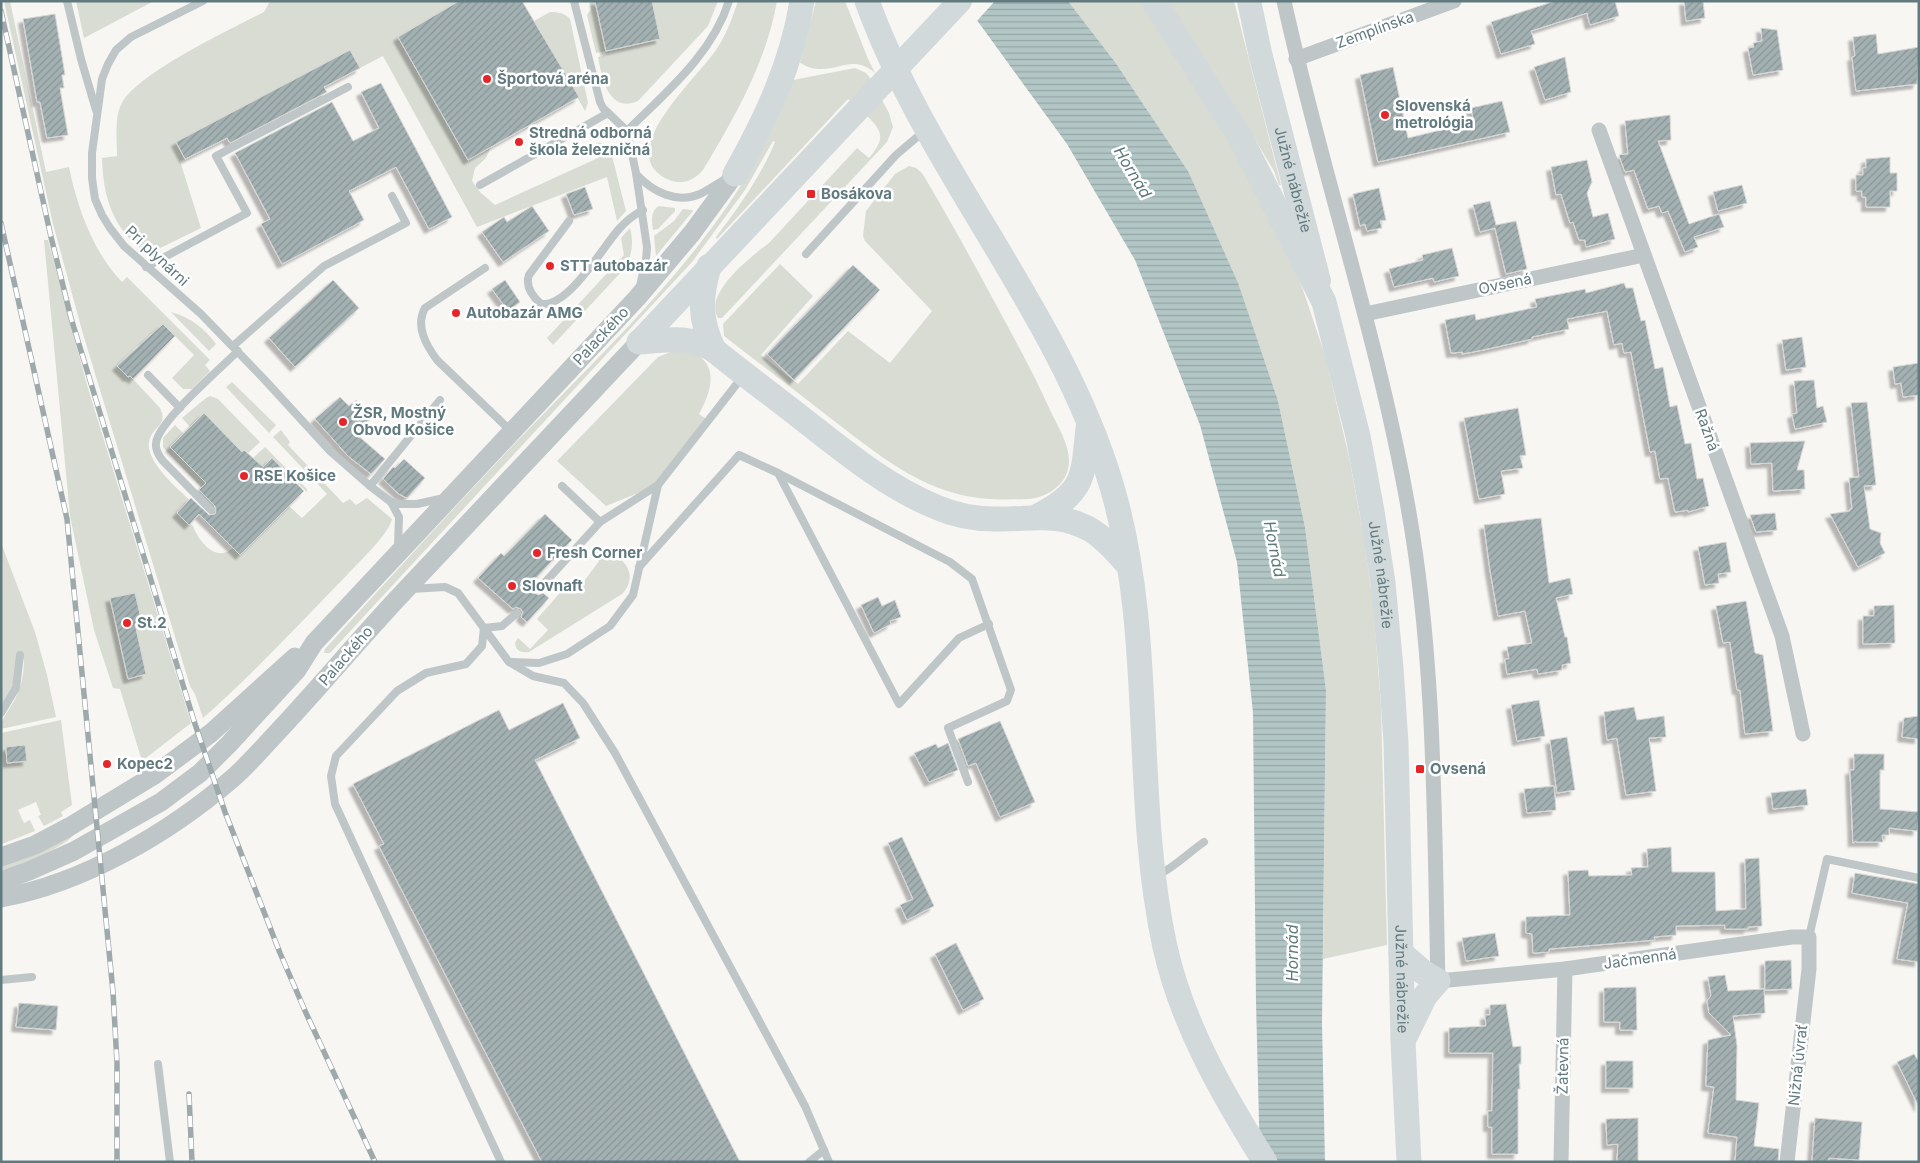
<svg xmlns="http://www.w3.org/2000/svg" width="1920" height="1163" font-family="Inter,sans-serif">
<defs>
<pattern id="water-rules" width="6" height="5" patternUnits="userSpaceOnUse" patternTransform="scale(1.25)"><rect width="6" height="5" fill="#b3c6c6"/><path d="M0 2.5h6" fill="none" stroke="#95a6a6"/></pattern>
<pattern id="building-hatch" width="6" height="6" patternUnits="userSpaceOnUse" patternTransform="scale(1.25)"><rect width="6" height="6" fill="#a4b1b3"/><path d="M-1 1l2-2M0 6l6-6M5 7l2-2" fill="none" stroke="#899597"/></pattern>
<filter id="shadow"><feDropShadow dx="-4.5" dy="4.5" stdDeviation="1" flood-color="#0004"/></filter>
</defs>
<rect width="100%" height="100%" fill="#f7f6f3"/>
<g fill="#d8dcd2">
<path d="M4 1H10L46 172 69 167C77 207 93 252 122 282L127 277 210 360 205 365 210 371 192 389H183L172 378 194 355 163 324 143 343 155 356 151 360 137 346 117 366 128 377 130 376 133 379 160 408C169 426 152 426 149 442 145 464 187 497 202 511L187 502 177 513 189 524 193 526C199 542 216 563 233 548L240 555 289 506 302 518 327 494 273 437 281 430 290 442 288 445 343 503 350 499 356 505 367 498 392 519C389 534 358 563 347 575 300 623 254 673 203 718L195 694 190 686 83 334 53 224Z"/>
<polygon points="76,1 154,1 84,38"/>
<path d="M270 1H459L398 37 468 159 491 147 486 158 475 168 472 181 481 193 495 205 598 158 596 143C604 142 607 145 611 152L626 211 617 221 607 177 477 227 383 56 360 68 350 50 176 142 185 159 180 161 201 228 148 254C113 231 103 197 102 158L117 156C117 140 114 117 122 103 138 73 231 29 264 12Z"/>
<path d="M589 1H595L606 51 660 39 652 1H718L708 26 638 101C608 114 602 77 598 57L606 55V51L596 53 587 15 591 9Z"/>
<path d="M738 1H777C766 63 735 117 703 170 696 178 688 183 677 182 668 181 660 176 654 169 629 137 702 73 718 47 727 33 733 16 738 1Z"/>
<path d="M816 1H845L868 59 875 73C854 55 841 70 819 69 812 69 806 66 800 63Z"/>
<polygon points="1068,1 1145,1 1213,106 1277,225 1303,290 1325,355 1349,457 1363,532 1373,603 1381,706 1387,945 1323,959 1326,690 1305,527 1278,401 1188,171 1115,62"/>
<polygon points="1168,1 1234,1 1281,185 1279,185 1274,171 1240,114"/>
<path d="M550 12C558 12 565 13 570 19L588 103 585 111 534 21Z"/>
<path d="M855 68 866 73 870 78 889 113 893 127 887 142 722 318H718C703 293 752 256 769 243L857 148 869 158C885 139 884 132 866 115 860 110 854 104 848 99L717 239 716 237C738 208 761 176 775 142L773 141 745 190 692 262 330 653H324L325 649C390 578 454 507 520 438 624 330 742 224 793 80Z"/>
<path d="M909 166 916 168 922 173C947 215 971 258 994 301 1014 338 1034 374 1051 412 1058 427 1069 444 1069 461 1069 483 1049 497 1029 499 1004 500 978 500 954 493 907 480 867 446 829 417 794 390 759 363 724 336L723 324 780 264 813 296 761 355 798 384 848 331 890 363 932 311 865 241 863 236 866 211 895 174Z"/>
<path d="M659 206 675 208V211L658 229 653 230C652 221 650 211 659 206Z"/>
<polygon points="683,209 692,210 693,211 656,256 654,236 674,221"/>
<path d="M630 228C634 243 632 256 624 269L553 345 547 338 624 255 621 238Z"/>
<polygon points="44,240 48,240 87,385 191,723 142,761 120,689 113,688 94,630 70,516"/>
<path d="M171 312C190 317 205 329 216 344L209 351Z"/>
<path d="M676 350C682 351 690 352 695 354 721 367 709 396 699 414L709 421 658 485 606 506 557 461 658 357Z"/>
<polygon points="232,382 276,425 269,433 226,387"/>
<polygon points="210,396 218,399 260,442 248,453 245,450 242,452 204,413 190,427 182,418 206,398"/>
<polygon points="175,425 183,433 170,447 208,485 202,488 163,447 163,438"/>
<polygon points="265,447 307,489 307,492 272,458 263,467 253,458"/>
<path d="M1 543 35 632 47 675 56 717 1 729C1 716 11 709 16 697 22 685 24 672 24 659H17L12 690 1 708Z"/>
<path d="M599 550C622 552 641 575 622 594L529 652C521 653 516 651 515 643L518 638 530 649 548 630 537 619 573 578 582 584 599 561 590 555 594 551Z"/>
<polygon points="61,720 72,805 61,812 63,816 44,826 38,816 41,815 36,802 18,810 24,823 30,820 35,831 2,844 1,733"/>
<path d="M73 835C70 844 13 869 1 873V865Z"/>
</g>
<polygon fill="url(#water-rules)" points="963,1 1068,1 1115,62 1188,171 1238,283 1278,401 1305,527 1326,690 1322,1023 1325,1162 1260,1162 1256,1002 1253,713 1237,562 1200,425 1135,260 1067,144"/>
<polygon fill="#f7f6f3" points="961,1 995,1 976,22"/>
<g fill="url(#building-hatch)" stroke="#d8d8d6" filter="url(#shadow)">
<polygon points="459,1 522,1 579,97 468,160 398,37"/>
<polygon points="595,1 652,1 660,39 606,51"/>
<polygon points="1555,1 1615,1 1619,16 1590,25 1587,13 1531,31 1535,44 1501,54 1491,22"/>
<polygon points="1684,1 1703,1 1705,18 1686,21"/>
<polygon points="55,14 65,75 62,75 64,88 60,88 68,135 47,138 40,102 37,102 23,19"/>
<polygon points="1761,28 1777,30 1783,70 1753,75 1748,48 1754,47 1753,43 1762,41"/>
<polygon points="1876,34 1878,54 1919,47 1917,84 1856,91 1852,57 1855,56 1853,37"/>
<polygon points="350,50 360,68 324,87 327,92 230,143 227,138 185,159 176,142"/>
<polygon points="1565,57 1571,92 1545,100 1534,67"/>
<polygon points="1393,67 1408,138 1474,122 1471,108 1502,101 1510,132 1378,162 1360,75"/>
<polygon points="381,83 452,217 429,229 396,167 349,191 364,220 282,264 261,224 270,219 235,153 332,102 353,141 379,128 361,92"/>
<polygon points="1670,115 1671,140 1658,141 1689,224 1719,214 1724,227 1694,237 1698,247 1685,252 1668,211 1662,213 1659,206 1648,209 1634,170 1625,172 1619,155 1628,154 1625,121"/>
<polygon points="1890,157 1890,173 1897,173 1897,191 1890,191 1890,207 1866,207 1866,197 1862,197 1862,191 1856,191 1856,175 1863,175 1863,168 1866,168 1866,159"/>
<polygon points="1587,160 1592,182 1587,193 1593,217 1608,213 1615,239 1586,247 1585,240 1579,240 1573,222 1570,223 1561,194 1556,195 1551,167"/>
<polygon points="1742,185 1747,203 1718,211 1713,192"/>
<polygon points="585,187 593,209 574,215 566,194"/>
<polygon points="1379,188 1386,220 1380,221 1382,228 1367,231 1365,224 1360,226 1353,194"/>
<polygon points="1490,201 1496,225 1516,221 1527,269 1506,274 1495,228 1480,232 1473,205"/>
<polygon points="532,206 549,231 503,262 482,232 504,217 507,222"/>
<polygon points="1452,248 1459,276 1434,282 1433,278 1394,287 1389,269 1423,260 1422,255"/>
<polygon points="853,265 880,290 794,380 767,354"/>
<polygon points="333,280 359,308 295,367 269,338"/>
<polygon points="505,280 520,302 508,311 492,289"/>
<polygon points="1624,283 1626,288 1633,288 1641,321 1645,320 1655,369 1663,367 1670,407 1677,405 1685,444 1691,443 1697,479 1703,478 1709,506 1688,512 1688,510 1675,512 1668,478 1660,479 1655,451 1650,452 1631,352 1624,353 1622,343 1614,345 1607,311 1567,319 1569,329 1532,337 1532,339 1483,350 1462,354 1463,352 1451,353 1445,320 1475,314 1476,320 1537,307 1535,299 1585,289 1586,293"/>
<polygon points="163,324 175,336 133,379 130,376 128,377 117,366"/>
<polygon points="1802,337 1806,367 1786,370 1782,340"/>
<polygon points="1919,363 1919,395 1903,397 1901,383 1895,384 1893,367"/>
<polygon points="1814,380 1817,408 1823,406 1827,422 1795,429 1792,414 1797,413 1794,381"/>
<polygon points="340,397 349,406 356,400 372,418 355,433 385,459 371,474 348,456 315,419"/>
<polygon points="1867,402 1876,485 1864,486 1870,529 1881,533 1880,543 1885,553 1858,567 1830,514 1850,511 1850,509 1852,509 1849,478 1859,477 1851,403"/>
<polygon points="1518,408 1526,455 1520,456 1523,468 1501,471 1505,494 1479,499 1464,418"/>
<polygon points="204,413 242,452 244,450 263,467 272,458 304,491 240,555 199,514 189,525 177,513 191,498 209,515 215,514 216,511 215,506 199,490 206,483 170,447"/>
<polygon points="1805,441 1797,470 1804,470 1805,489 1773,491 1772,463 1751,464 1750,443"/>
<polygon points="404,459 425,478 407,498 399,494 383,479 393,467 395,468"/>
<polygon points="1775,513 1777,530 1756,532 1750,515"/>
<polygon points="545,514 572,540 532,582 535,585 533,588 535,593 538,595 543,593 549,598 527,622 521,617 523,612 521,609 516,607 513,609 478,578 501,553 504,556"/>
<polygon points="1541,518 1549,583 1570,578 1573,594 1556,598 1565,637 1567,637 1571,663 1562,665 1562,670 1538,674 1537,669 1507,674 1505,659 1509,659 1507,647 1532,643 1525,611 1498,616 1490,570 1484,525"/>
<polygon points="1726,542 1731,572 1718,574 1719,583 1705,585 1698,547"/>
<polygon points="135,593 142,623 135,624 146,674 128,679 110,598"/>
<polygon points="878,597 882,606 895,600 901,617 890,621 891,624 874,633 861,605"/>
<polygon points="1746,601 1755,653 1763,655 1773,731 1745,734 1740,690 1737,690 1730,642 1723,643 1716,606"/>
<polygon points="1894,605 1895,643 1863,644 1863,616 1874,616 1874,606"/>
<polygon points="1539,700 1545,736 1517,741 1511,705"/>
<polygon points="563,703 580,738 535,760 740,1162 542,1162 379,846 384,844 353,784 499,710 509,730"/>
<polygon points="1634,707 1637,720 1664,716 1666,737 1649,738 1656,791 1626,795 1617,738 1607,740 1604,712"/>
<polygon points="1919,716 1919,739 1902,737 1904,718"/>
<polygon points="1000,721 1035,802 1000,817 976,763 968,766 958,739"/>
<polygon points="1567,737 1575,790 1557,793 1550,740"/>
<polygon points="948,743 958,770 929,782 914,753 936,744 938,748"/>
<polygon points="25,745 27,761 7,763 6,747"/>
<polygon points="1854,754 1884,754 1884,770 1880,770 1880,809 1919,812 1917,831 1889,828 1889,835 1882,835 1883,842 1856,842 1856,841 1853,843 1850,770 1854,770"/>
<polygon points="1554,786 1556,810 1527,813 1524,789"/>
<polygon points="1806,789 1808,805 1773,809 1771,793"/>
<polygon points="902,837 934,906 907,920 900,905 913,899 888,843"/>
<polygon points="1671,847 1672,872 1715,872 1716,911 1746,909 1745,859 1759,858 1762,926 1748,927 1748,929 1725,929 1725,925 1676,926 1676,935 1654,937 1655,940 1549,949 1549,952 1533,953 1532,934 1526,933 1526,917 1570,915 1568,871 1588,870 1589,876 1632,875 1631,868 1648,867 1647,849"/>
<polygon points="1855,873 1919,884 1919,962 1897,959 1908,903 1852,893"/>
<polygon points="1495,933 1499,956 1466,961 1462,938"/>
<polygon points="956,943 984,999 963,1010 935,954"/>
<polygon points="1791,960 1792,989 1765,990 1765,961"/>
<polygon points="1725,975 1728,991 1764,989 1765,1013 1733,1016 1737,1046 1736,1100 1759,1103 1754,1146 1779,1149 1778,1162 1735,1162 1737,1137 1708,1133 1714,1087 1706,1086 1708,1040 1731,1035 1709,1013 1707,1001 1711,996 1708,977"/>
<polygon points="1636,987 1637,1030 1620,1030 1620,1022 1604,1022 1604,988"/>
<polygon points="19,1003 58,1006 56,1030 16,1027"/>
<polygon points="1506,1004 1513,1047 1521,1046 1521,1064 1519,1064 1520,1089 1518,1089 1518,1154 1492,1154 1492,1127 1488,1127 1488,1111 1492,1111 1493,1053 1449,1053 1449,1028 1486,1026 1485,1015 1490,1015 1490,1005"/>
<polygon points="1914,1054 1919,1062 1919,1107 1897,1062"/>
<rect x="1606" y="1061" width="27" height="27"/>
<polygon points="1638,1118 1638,1162 1617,1162 1618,1144 1607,1145 1606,1119"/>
<polygon points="1815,1118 1862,1122 1859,1160 1829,1158 1828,1162 1812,1162"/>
</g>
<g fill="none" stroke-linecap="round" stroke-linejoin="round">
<g stroke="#bfc6c8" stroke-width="8">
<polyline points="67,1 81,59 96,110"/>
<polyline points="203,1 131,37 116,50 108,64 102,79 92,153 92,178 95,199 102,215 110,228 124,246 201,314 263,378 330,451 370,486 391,502 400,504 417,504 444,498"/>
<polyline points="574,1 600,102 603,108 627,131 636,173 647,247 646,260 640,286"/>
<path d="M627 131C665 93 712 55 729 1"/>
<path d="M637 175C653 192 677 204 700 194 709 190 716 184 724 180"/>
<polyline points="480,185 608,113"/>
<path d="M569 221 529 275C525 286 532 296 541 304 569 307 601 249 619 229 626 221 633 215 643 210"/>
<polyline points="806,254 896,155 923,132"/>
<polyline points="146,267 247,213 216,156 348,87"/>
<path d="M485 268 425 308C415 326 426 345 437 360L512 432"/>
<polyline points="233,346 324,266 406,223 392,196"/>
<polyline points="148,375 180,408"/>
<polyline points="778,473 950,562 972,579 1011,690 1007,701 948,728 968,782"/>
<polyline points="370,486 440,400"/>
<polyline points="562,486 600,522"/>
<polyline points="391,502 399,517 398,547"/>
<path d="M211 510 163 461C159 456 155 450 156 443 158 422 221 368 238 351"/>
<polyline points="639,567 739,455 778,473 899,704 959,638 989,624"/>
<polyline points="411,589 445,587 458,593 509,662 533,676 564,683 583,703 615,753 805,1106 829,1162"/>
<polyline points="539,589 600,522 658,485 743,376"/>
<polyline points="484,628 482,646 466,664 426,673 397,691 336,756 331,776 335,804 501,1162"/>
<polyline points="484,628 502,626 517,613"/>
<polyline points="511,662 539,663 567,654 610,626 633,595 658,485"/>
<polyline points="1,713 16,688 20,655"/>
<path d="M1158 875C1176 866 1188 853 1204 842"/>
<polyline points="1809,937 1827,859 1919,878"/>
<polyline points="1,980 32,977"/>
<polyline points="158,1064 170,1162"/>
<polyline points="809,1162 824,1150"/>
</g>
<g stroke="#bfc6c8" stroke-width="15">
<path d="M1284 1C1321 171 1378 336 1408 507 1436 663 1434 823 1438 981L1565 969 1792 937H1809V969L1787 1162"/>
<polyline points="1296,59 1454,1"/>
<polyline points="1599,130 1782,636 1803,734"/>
<polyline points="1365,314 1644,255"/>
<polyline points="1561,1162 1565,969"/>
</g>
<g stroke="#bfc6c8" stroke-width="19">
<polyline points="1,857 35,845 69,827 153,776 211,733 295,657"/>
<polyline points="1,881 29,871 74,851 161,802 181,787 200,773 229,744 297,670 314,643 637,298 692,233 735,174"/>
<path d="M1 898C84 883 169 833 233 778 251 762 267 743 284 725 322 684 358 641 396 600 477 514 558 428 639 342"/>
</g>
<g stroke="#d2d9db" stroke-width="24">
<path id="s1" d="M1249 1 1260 53 1319 281"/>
<polyline points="639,342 960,1"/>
</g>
<g stroke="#d2d9db" stroke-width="25">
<path d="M867 1C929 172 1060 311 1112 487 1156 637 1132 795 1165 947 1182 1024 1223 1095 1265 1162"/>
<path id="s2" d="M1154 1 1240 137 1324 302 1358 436 1372 511 1383 583 1391 668 1396 743 1403 1042 1409 1162"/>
<path d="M735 174C766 119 792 64 802 1"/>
<path d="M709 266C700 299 699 319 714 350"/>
<path d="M639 342C667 340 688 335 714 350 743 374 774 396 804 420 845 452 887 487 936 507 954 515 975 519 995 519 1030 520 1058 511 1091 530 1106 539 1118 554 1129 566"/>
<path d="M1038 516C1085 492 1083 477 1088 428"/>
<polyline points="1401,953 1423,972 1438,981 1425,996 1405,1037"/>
</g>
<g stroke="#9ea9ac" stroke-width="5.5">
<g id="rail">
<polyline points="1,11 51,237 71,318 194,721 225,812 280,953 306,1013 375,1162"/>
<polyline points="1,223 67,519 113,992 117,1063 117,1162"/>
<polyline points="189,1094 192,1162"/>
</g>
</g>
<use href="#rail" stroke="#fff" stroke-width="4" stroke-dasharray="11" stroke-linecap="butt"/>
</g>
<g fill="#e62529" stroke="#fff" stroke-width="2">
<circle cx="487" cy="79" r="5"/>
<circle cx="1385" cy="115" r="5"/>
<circle cx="519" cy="142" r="5"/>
<rect x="806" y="189" width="10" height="10" rx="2.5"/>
<circle cx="550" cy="266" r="5"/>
<circle cx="456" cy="313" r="5"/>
<circle cx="343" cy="422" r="5"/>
<circle cx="244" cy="476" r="5"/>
<circle cx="537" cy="553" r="5"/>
<circle cx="512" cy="586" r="5"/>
<circle cx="127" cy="623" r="5"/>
<circle cx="107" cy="764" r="5"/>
<rect x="1415" y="764" width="10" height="10" rx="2.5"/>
</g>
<g text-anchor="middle" stroke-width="5" stroke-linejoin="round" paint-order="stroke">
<g font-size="15" fill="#617a7f" stroke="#fff">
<text transform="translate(1375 30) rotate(-20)" y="5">Zemplínska</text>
<text dy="5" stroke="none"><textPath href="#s1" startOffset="184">Južné nábrežie</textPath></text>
<text transform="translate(157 256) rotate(43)" y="5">Pri plynárni</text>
<text transform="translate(1505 284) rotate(-12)" y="5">Ovsená</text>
<text transform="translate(601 336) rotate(-47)" y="5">Palackého</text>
<text transform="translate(1707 430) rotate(70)" y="5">Ražná</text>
<text dy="5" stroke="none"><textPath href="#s2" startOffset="625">Južné nábrežie</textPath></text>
<text transform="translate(346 656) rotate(-49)" y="5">Palackého</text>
<text transform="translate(1640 959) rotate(-8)" y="5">Jačmenná</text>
<text dy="5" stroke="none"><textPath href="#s2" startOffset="1030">Južné nábrežie</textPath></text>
<text transform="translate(1798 1065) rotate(-84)" y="5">Nižná úvrať</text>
<text transform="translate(1563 1066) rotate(-89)" y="5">Žatevná</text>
</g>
<g font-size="15" font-weight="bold" fill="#617a7f" stroke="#fff" text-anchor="start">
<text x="497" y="84">Športová aréna</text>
<text x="1395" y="111">Slovenská<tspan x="1395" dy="17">metrológia</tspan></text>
<text x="529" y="138">Stredná odborná<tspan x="529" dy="17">škola železničná</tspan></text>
<text x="821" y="199">Bosákova</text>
<text x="560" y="271">STT autobazár</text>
<text x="466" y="318">Autobazár AMG</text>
<text x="353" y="418">ŽSR, Mostný<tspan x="353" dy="17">Obvod Košice</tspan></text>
<text x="254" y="481">RSE Košice</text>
<text x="547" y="558">Fresh Corner</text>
<text x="522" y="591">Slovnaft</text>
<text x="137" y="628">St.2</text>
<text x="117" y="769">Kopec2</text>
<text x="1430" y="774">Ovsená</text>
</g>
<g font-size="16" font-style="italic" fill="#5c7a7a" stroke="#fff">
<text transform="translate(1133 172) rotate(59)" y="6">Hornád</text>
<text transform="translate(1275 549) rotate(79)" y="6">Hornád</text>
<text transform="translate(1292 953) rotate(-90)" y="6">Hornád</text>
</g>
</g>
<rect width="1920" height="1163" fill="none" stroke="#617a7f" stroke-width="5"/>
</svg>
